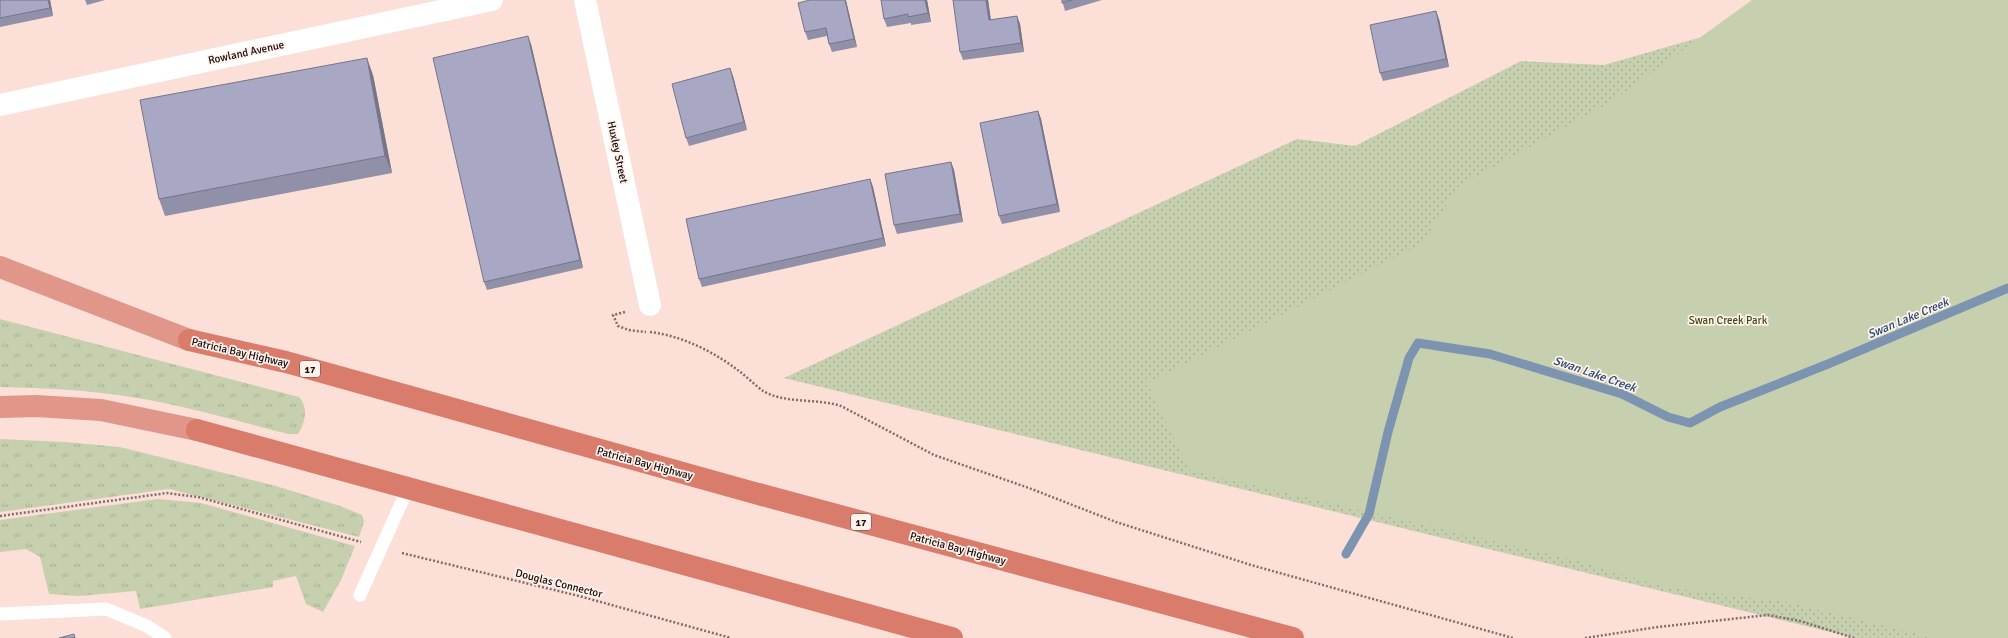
<svg xmlns="http://www.w3.org/2000/svg" width="2008" height="638" font-family="Signika,sans-serif">
<defs>
<pattern id="grass-tufts" width="24" height="20" patternUnits="userSpaceOnUse"><rect width="24" height="20" fill="#c6d0af"/><path d="M3 7l-1-3M5 7V3M7 7l1-3M15 17l-1-3M17 17v-4M19 17l1-3" fill="none" stroke="#a9b195"/></pattern>
<pattern id="park-dots" width="8" height="8" patternUnits="userSpaceOnUse"><rect width="8" height="8" fill="#c6d0af"/><path d="M2 2h.1M6 6h.1" fill="none" stroke="#a9b195" stroke-width="1.8" stroke-linecap="round"/></pattern>
</defs>
<rect width="100%" height="100%" fill="#fce0d7"/>
<g fill="url(#grass-tufts)">
<path d="M0 319 299 397C309 408 305 423 298 434H288C236 421 184 405 131 397 88 390 44 388 0 387Z"/>
<polygon points="0,439 65,442 120,447 276,486 340,506 362,515 364,522 359,537 169,489 0,512"/>
<polygon points="158,499 201,503 355,546 341,580 323,612 306,604 296,576 273,581 273,587 140,609 136,591 79,596 49,594 40,557 26,549 0,552 0,520"/>
</g>
<polygon fill="url(#park-dots)" points="1830,0 2008,0 2008,638 1855,638 784,378 1297,139 1355,146 1521,61 1604,65"/>
<polygon fill="#c6d0af" points="1752,0 2008,0 2008,638 1934,638 1786,602 1665,587 1574,560 1189,470 1147,383 1422,244 1459,186 1611,102"/>
<g fill="none" stroke-linecap="round" stroke-linejoin="round">
<polyline stroke="#7c94b0" stroke-width="9" points="1346,554 1369,514 1388,432 1409,358 1418,343 1490,354 1622,394 1668,417 1690,423 1720,407 1828,364 2008,288"/>
<g stroke="#806d68" stroke-width="2.5" stroke-dasharray="2 2" stroke-linecap="butt">
<polyline points="625,312 613,315 618,326 629,330 646,332"/>
<path d="M650 332C683 336 714 352 739 371 747 377 755 385 763 391 785 404 817 398 841 406L934 455 1029 488 1116 522 1251 565 1513 638"/>
<polyline points="0,516 167,493 198,497 361,542"/>
<polyline points="402,553 579,596 731,638"/>
<polyline points="1585,638 1658,627 1768,615 1800,621 1854,638"/>
</g>
<g stroke="#fff" stroke-width="13">
<polyline points="360,595 408,488"/>
<polyline points="0,614 106,609 147,626 165,638"/>
</g>
<g stroke="#fff" stroke-width="22">
<polyline points="585,0 650,305"/>
<polyline points="0,105 492,0"/>
</g>
<g stroke="#e09688" stroke-width="22">
<polyline points="0,267 189,340"/>
<polyline points="0,407 36,406 101,410 197,430"/>
</g>
<g stroke="#d97c6b" stroke-width="22">
<polyline points="189,340 286,362 751,492 1293,638"/>
<polyline points="197,430 952,638"/>
</g>
</g>
<g fill="#9090a9">
<polygon points="0,0 50,0 53,16 0,27"/>
<polygon points="85,0 105,0 87,5"/>
<polygon points="810,0 846,0 857,47 832,52 829,44 827,36 808,40 805,32"/>
<polygon points="881,0 927,0 931,22 911,25 911,23 887,27 884,19"/>
<polygon points="953,0 988,0 991,20 1017,16 1020,24 1024,52 963,60 960,52"/>
<polygon points="1062,0 1102,0 1065,11"/>
<polygon points="1439,19 1449,67 1383,81 1380,73"/>
<polygon points="531,44 583,268 487,290 484,282"/>
<polygon points="373,75 392,173 165,216 159,199"/>
<polygon points="733,76 747,130 689,146 686,138"/>
<polygon points="1038,111 1041,119 1060,212 1002,224 999,216"/>
<polygon points="951,162 954,170 963,222 897,234 894,225"/>
<polygon points="870,179 873,187 886,246 702,287 699,279"/>
</g>
<g fill="#767589">
<polygon points="48,0 50,0 53,16 50,8"/>
<polygon points="845,0 846,1 857,47 854,39"/>
<polygon points="925,0 927,0 931,22 928,13"/>
<polygon points="986,0 988,0 992,29 989,20"/>
<polygon points="1436,11 1439,19 1449,67 1446,59"/>
<polygon points="1017,16 1020,24 1024,52 1021,43"/>
<polygon points="528,36 531,44 583,268 580,260"/>
<polygon points="367,58 373,75 392,173 385,156"/>
<polygon points="730,68 733,76 747,130 744,122"/>
<polygon points="1038,111 1041,119 1060,212 1057,204"/>
<polygon points="951,162 954,170 963,222 960,214"/>
<polygon points="870,179 873,187 886,246 883,238"/>
</g>
<g fill="#a8a7c4" stroke="#767589">
<polygon points="0,0 48,0 50,8 0,18"/>
<polygon points="810,0 845,0 854,39 829,44 826,28 805,32 798,3"/>
<polygon points="881,0 925,0 928,13 908,17 908,14 884,19"/>
<polygon points="953,0 986,0 989,20 1017,16 1021,43 960,52"/>
<polygon points="1062,0 1072,0 1062,3"/>
<polygon points="1436,11 1446,59 1380,73 1370,25"/>
<polygon points="528,36 580,260 484,282 433,58"/>
<polygon points="367,58 385,156 159,199 140,100"/>
<polygon points="730,68 744,122 686,138 672,84"/>
<polygon points="1038,111 1057,204 999,216 980,123"/>
<polygon points="951,162 960,214 894,225 885,174"/>
<polygon points="870,179 883,238 699,279 686,219"/>
<polygon points="74,634 75,638 59,638"/>
</g>
<g text-anchor="middle" stroke-width="3.5" stroke-linejoin="round" paint-order="stroke">
<g fill="#fff1ec" stroke="#5b4f4c" stroke-width="1">
<rect x="300" y="361" width="20" height="16" rx="3"/>
<rect x="851" y="514" width="20" height="16" rx="3"/>
</g>
<g font-size="10" font-weight="bold" fill="#150a07">
<text x="310" y="373">17</text>
<text x="861" y="526">17</text>
</g>
<g font-size="11" fill="#150a07" stroke="#fff1ec">
<text transform="translate(246 52) rotate(-12)" y="4">Rowland Avenue</text>
<text transform="translate(618 152) rotate(78)" y="4">Huxley Street</text>
<text transform="translate(240 352) rotate(13)" y="4">Patricia Bay Highway</text>
<text transform="translate(645 463) rotate(15)" y="4">Patricia Bay Highway</text>
<text transform="translate(958 548) rotate(15)" y="4">Patricia Bay Highway</text>
<text transform="translate(559 583) rotate(14)" y="4">Douglas Connector</text>
</g>
<g font-size="11" fill="#3e4b13" stroke="#fff1ec">
<text x="1728" y="324">Swan Creek Park</text>
</g>
<g font-size="12" font-style="italic" fill="#234970" stroke="#fff1ec">
<text transform="translate(1908 318) rotate(-23)" y="4">Swan Lake Creek</text>
<text transform="translate(1595 374) rotate(19)" y="4">Swan Lake Creek</text>
</g>
</g>
</svg>
